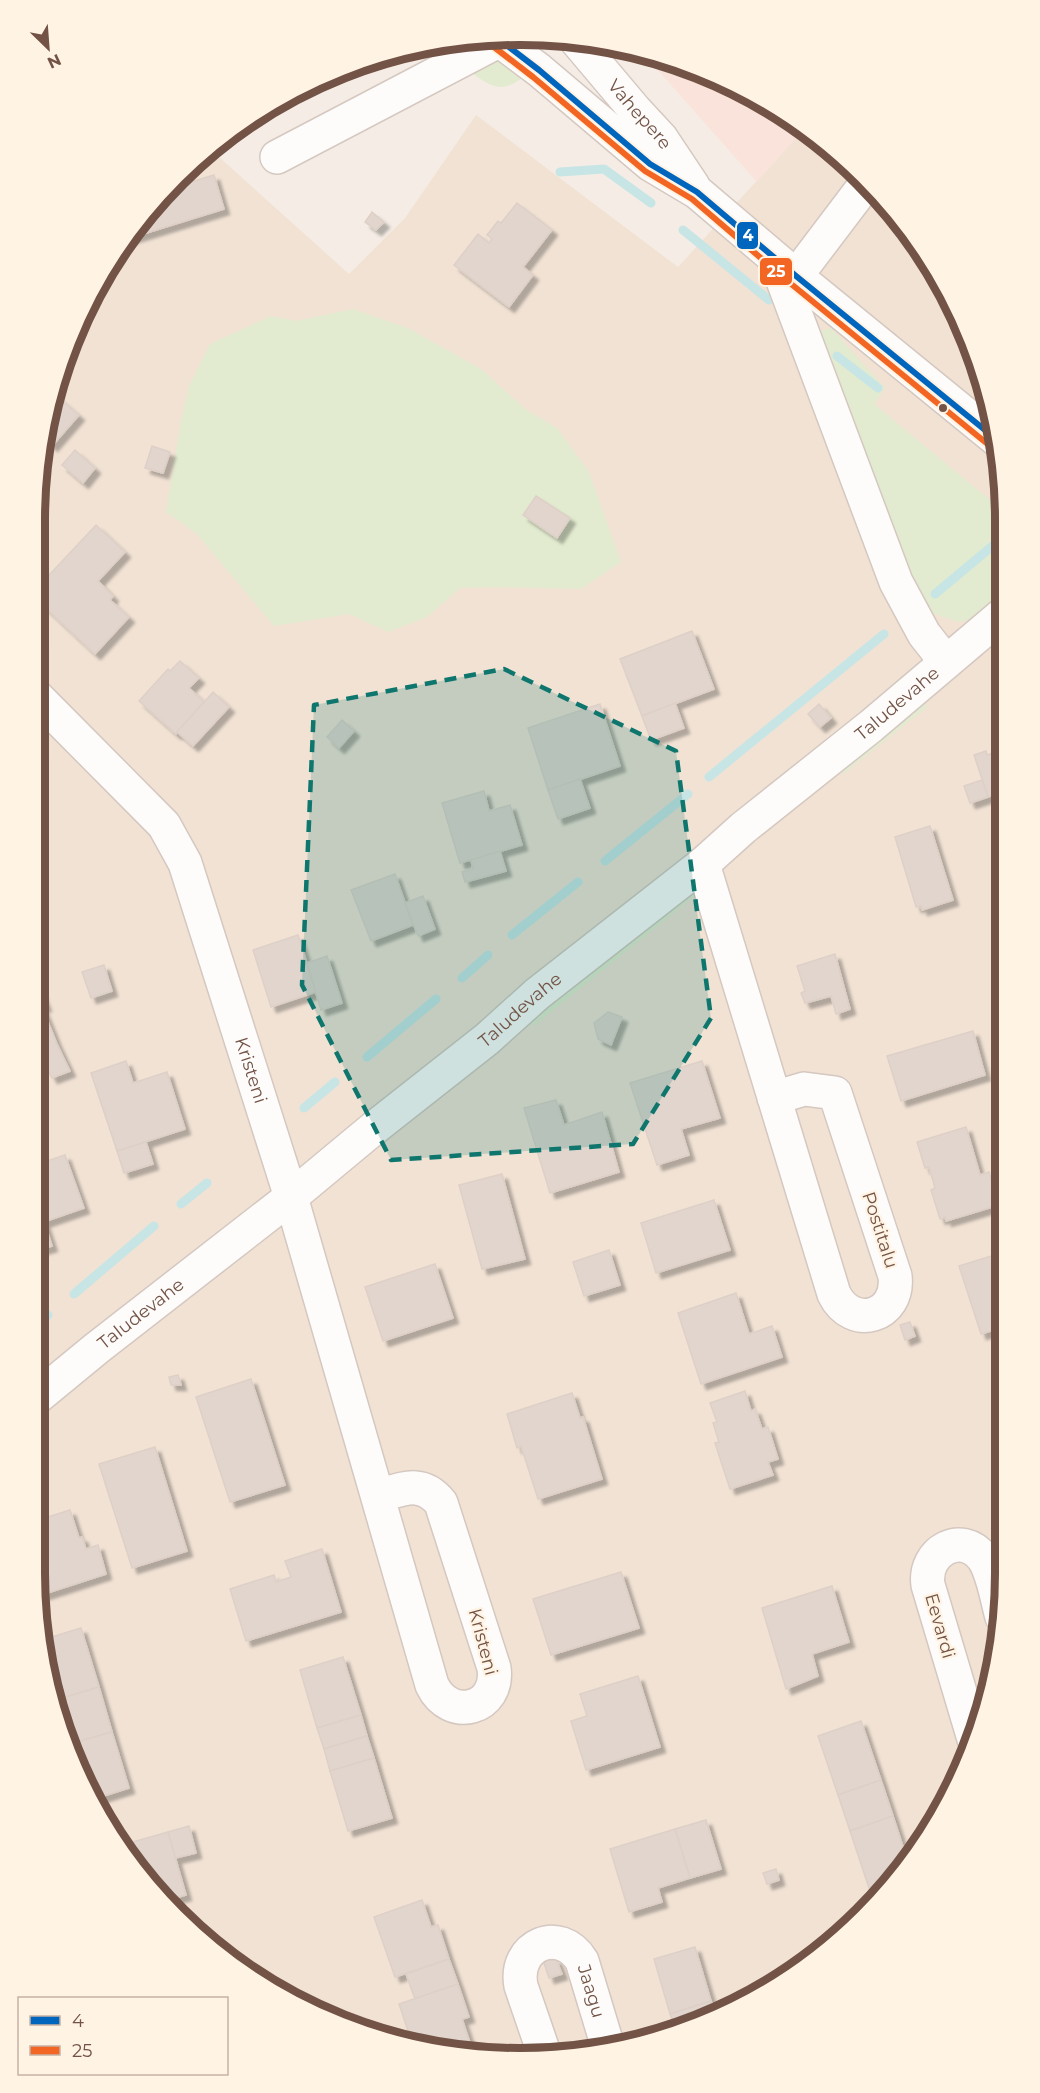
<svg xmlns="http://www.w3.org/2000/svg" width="1040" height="2093" font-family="Montserrat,sans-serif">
<defs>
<filter id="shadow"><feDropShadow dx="5.5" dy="5.5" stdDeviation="1.5" flood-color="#0004"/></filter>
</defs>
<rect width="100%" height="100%" fill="#f5ede5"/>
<polygon fill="#f1e2d4" points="476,115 678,267 805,128 816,135 905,225 969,335 1001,457 1004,1604 989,1698 956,1787 864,1916 735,2008 584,2054 425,2049 334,2021 251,1977 135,1869 60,1729 35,1573 36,489 51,395 84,306 135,225 186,170 218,156 349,274 405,218"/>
<polygon fill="#f9e3da" points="640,50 734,84 805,128 757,182"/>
<g fill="#e2ebcf">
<polygon points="464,38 447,56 431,45"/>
<path d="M500 59 522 78C500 95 488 85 468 70Z"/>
<polygon points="353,309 408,328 481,369 525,409 557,428 589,472 621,562 581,589 501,587 460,588 427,617 388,632 349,614 274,626 196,533 166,512 181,421 189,387 210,344 271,316 296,321"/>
<polygon points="831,328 885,388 874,404 1002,510 1002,600 980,618 958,622 924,610 815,333"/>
<polygon points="924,702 927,707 842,775 841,765"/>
<polygon points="683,891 697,894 531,1028 536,1010"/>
</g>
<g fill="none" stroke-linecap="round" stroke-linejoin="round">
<g stroke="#c7e5e5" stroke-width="9">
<polyline points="560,172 604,169 651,203"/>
<polyline points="683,230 769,300"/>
<polyline points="837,356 878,388"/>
<polyline points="935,594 1002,538"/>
<polyline points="709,777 884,634"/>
<polyline points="605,861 688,794"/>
<polyline points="512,935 578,882"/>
<polyline points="462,978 488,955"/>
<polyline points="367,1057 436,999"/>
<polyline points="304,1108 335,1082"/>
<polyline points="181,1204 207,1183"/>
<polyline points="74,1294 154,1226"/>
<polyline points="35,1326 48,1315"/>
</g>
</g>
<g fill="#e1d5cd" stroke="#ded0c7" stroke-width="1.5" filter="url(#shadow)">
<polygon points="214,175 224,209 130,238 129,234 135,225 168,189"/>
<polygon points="517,203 552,230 523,267 533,275 509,307 454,265 478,234 489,243 492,239 487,235 498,221 501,223"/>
<polygon points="372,212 384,222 376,230 365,222"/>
<polygon points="52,392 79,415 52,446 44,439"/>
<polygon points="152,446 170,452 163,473 145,468"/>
<polygon points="75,450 95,468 83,483 62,465"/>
<polygon points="536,496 570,518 557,538 523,515"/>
<polygon points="96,525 125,552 98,581 113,596 110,600 129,617 95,654 35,598 35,590"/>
<polygon points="692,631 714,689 642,716 620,659"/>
<polygon points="180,661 199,678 189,688 204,702 176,734 139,701 168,669 170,671"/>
<polygon points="213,692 229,707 193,746 177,732"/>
<polygon points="675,703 684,728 651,740 642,716"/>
<polygon points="600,704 620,766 548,790 528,728"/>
<polygon points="819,704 831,718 820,727 808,714"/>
<polygon points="342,720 354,731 339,748 327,737"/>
<polygon points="1002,750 1002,792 988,797 974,755 986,751 987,755"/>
<polygon points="580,779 590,808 558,819 548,790"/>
<polygon points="982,780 988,797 970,803 964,786"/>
<polygon points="484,791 489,811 510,805 522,845 460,863 442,803"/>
<polygon points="930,826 953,900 922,910 921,906 916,907 895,837"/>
<polygon points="500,851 506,871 465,882 462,872 473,869 471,860"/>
<polygon points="395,874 413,925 371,941 351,890"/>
<polygon points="423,896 435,929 418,936 405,903"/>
<polygon points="298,935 316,992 271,1007 253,950"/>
<polygon points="835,954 850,1009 836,1014 831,996 805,1003 801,993 805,991 797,966"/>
<polygon points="327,956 342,1003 321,1010 307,963"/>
<polygon points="104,965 112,991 91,998 82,972"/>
<polygon points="35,978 46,1006 42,1007 57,1044 70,1071 52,1078 35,1044"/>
<polygon points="608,1012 622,1017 611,1045 598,1039 594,1023"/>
<polygon points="973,1031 985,1075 901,1101 887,1056"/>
<polygon points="126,1061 133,1083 167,1072 185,1129 117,1151 91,1073"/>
<polygon points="702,1061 720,1118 681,1129 689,1155 657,1165 630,1083"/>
<polygon points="556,1100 564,1125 602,1112 619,1172 550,1193 524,1108"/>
<polygon points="966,1127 980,1175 989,1172 999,1205 946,1221 945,1217 940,1219 931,1190 935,1188 929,1167 925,1168 917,1142"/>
<polygon points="146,1142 153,1164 124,1173 117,1151"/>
<polygon points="65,1155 84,1208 35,1225 35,1165"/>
<polygon points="502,1174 525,1259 482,1269 459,1185"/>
<polygon points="714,1200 730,1250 656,1273 641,1223"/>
<polygon points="44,1222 52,1246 35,1251 35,1225"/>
<polygon points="609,1250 620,1285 584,1296 573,1262"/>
<polygon points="1004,1252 1004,1327 981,1334 959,1266"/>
<polygon points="435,1264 453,1318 383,1341 365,1287"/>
<polygon points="736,1293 749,1334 772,1326 782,1357 701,1384 678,1313"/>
<polygon points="910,1322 915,1336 905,1340 900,1325"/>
<polygon points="178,1375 181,1385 171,1385 169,1377"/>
<polygon points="251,1379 285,1485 230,1502 196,1397"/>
<polygon points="745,1391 751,1411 755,1409 762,1429 768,1427 778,1459 768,1462 773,1475 730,1489 715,1443 719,1442 713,1423 717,1422 710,1403"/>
<polygon points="572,1393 580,1418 583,1417 602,1479 538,1499 521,1446 517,1448 507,1414"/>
<polygon points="155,1447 187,1551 132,1568 99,1464"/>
<polygon points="70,1510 79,1538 82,1537 86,1549 98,1545 106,1574 38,1596 34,1573 35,1521"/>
<polygon points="322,1549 341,1612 246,1641 230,1589 274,1575 276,1582 291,1577 285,1561"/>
<polygon points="621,1572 639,1628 551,1655 533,1599"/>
<polygon points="832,1586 849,1642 812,1654 818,1676 786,1689 762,1608"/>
<polygon points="81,1628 99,1687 56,1700 45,1639"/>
<polygon points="343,1657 361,1715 317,1728 300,1670"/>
<polygon points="638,1676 660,1747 586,1770 571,1721 587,1716 580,1694"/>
<polygon points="99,1687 112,1732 69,1744 56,1700"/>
<polygon points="361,1715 367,1736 324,1749 317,1728"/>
<polygon points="861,1721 881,1780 838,1795 818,1736"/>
<polygon points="112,1732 129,1788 97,1798 69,1744"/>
<polygon points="367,1736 374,1758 330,1771 324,1749"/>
<polygon points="374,1758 392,1818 348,1831 330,1771"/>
<polygon points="881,1780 893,1816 850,1831 838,1795"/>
<polygon points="893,1816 906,1856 879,1894 872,1897 850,1831"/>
<polygon points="706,1820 721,1869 690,1878 675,1829"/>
<polygon points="189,1826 196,1853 175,1858 168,1832"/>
<polygon points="675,1829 690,1878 658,1888 662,1902 629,1912 610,1849"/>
<polygon points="168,1832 186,1895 168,1900 135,1869 122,1845"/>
<polygon points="776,1869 779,1880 767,1884 763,1873"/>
<polygon points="422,1900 431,1927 438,1925 449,1959 395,1977 374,1917"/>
<polygon points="695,1947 711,2001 670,2014 654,1959"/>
<polygon points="449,1959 458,1984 415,1999 406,1974"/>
<polygon points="556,1959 562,1974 549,1978 543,1960"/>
<polygon points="458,1984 469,2017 462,2019 472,2049 425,2049 413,2046 399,2004"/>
<polygon points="711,2001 716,2014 675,2027 670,2014"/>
</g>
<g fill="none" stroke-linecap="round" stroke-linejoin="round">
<g stroke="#d4c8c0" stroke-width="36">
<g id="minor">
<polyline points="495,37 539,70 650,164 697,192 796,276 996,439"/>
<path id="s1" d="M576 40 635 110 661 138 693 186"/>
<polyline points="277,157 506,37"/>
<polyline points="776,262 896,582 924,634 946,662"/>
<polyline points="796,276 865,185"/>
<path id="s2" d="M35 695 164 825 185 863 291 1197 432 1685C450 1723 500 1709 494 1668L441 1503C422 1479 403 1489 378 1496"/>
<path d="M703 864 834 1294C852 1331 900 1317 895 1276L835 1093 804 1089 774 1098"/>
<path id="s3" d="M35 1399 97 1348 291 1197 374 1128 487 1039 537 994 703 864 743 828 871 726 1002 615"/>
<path d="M974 1739 928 1585C923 1551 962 1530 983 1558 993 1572 997 1600 1002 1617"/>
<path id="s4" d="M544 2053 521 1986C513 1945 560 1925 582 1961L608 2047"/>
</g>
</g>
<use href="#minor" stroke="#fefcfb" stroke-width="33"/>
<g stroke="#fff3e4" stroke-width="10">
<polyline id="bus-1" points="496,37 539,70 650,164 697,192 796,276 996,439"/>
</g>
<g stroke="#fff3e4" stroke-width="10">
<polyline id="bus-2" points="490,44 533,77 645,171 692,199 790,283 990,446"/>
</g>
<use href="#bus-1" stroke="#0065bd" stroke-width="6"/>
<use href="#bus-2" stroke="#f26522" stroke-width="6"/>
</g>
<path fill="#0f766e" fill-opacity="0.2" stroke="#0f766e" stroke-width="4.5" stroke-dasharray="12 8" stroke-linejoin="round" d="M504 669 676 751 711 1018 633 1144 391 1160 302 985 314 705Z"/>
<circle fill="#725346" stroke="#fff3e4" stroke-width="2" cx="943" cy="408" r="5"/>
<g text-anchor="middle" stroke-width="4.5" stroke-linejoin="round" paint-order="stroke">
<g font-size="18" fill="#725346" stroke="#fff3e4">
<text dy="6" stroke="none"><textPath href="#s1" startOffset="98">Vahepere</textPath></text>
<text dy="6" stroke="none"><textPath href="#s3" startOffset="1108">Taludevahe</textPath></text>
<text dy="6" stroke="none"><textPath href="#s3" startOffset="622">Taludevahe</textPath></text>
<text dy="6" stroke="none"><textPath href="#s2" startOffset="444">Kristeni</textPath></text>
<text transform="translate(880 1230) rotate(72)" y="6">Postitalu</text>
<text dy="6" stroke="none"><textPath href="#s3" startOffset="136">Taludevahe</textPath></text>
<text transform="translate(940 1626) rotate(74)" y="6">Eevardi</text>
<text transform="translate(483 1642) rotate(75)" y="6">Kristeni</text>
<text dy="6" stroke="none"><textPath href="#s4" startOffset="201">Jaagu</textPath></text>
</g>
</g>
<path d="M0 0H1040V2093H0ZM520 45H520A475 475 0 0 1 995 520V1573A475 475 0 0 1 520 2048H520A475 475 0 0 1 45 1573V520A475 475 0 0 1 520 45Z" fill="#fff3e4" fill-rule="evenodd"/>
<path fill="none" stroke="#725346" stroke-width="8" d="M520 45H520A475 475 0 0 1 995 520V1573A475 475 0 0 1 520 2048H520A475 475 0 0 1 45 1573V520A475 475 0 0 1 520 45Z"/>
<g stroke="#fff3e4" stroke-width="2">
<rect x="736" y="221" width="23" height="29" rx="6" fill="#0065bd"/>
<rect x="759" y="257" width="34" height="29" rx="6" fill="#f26522"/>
</g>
<g font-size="16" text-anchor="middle" font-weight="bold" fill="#fff">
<text x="748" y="241">4</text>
<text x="776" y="277">25</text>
</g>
<rect x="18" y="1997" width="210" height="78" fill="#fff3e4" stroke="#c7b3a5" stroke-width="1.5"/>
<rect x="30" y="2016" width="30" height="9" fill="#0065bd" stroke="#c7b3a5" stroke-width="1.5"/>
<text x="72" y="2027" font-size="18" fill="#725346">4</text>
<rect x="30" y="2046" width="30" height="9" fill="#f26522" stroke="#c7b3a5" stroke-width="1.5"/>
<text x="72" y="2057" font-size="18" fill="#725346">25</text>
<g transform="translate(48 48) rotate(155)" stroke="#fff3e4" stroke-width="4.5" paint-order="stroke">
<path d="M0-4.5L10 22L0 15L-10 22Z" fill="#725346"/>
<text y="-9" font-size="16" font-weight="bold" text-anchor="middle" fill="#725346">N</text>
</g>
</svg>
